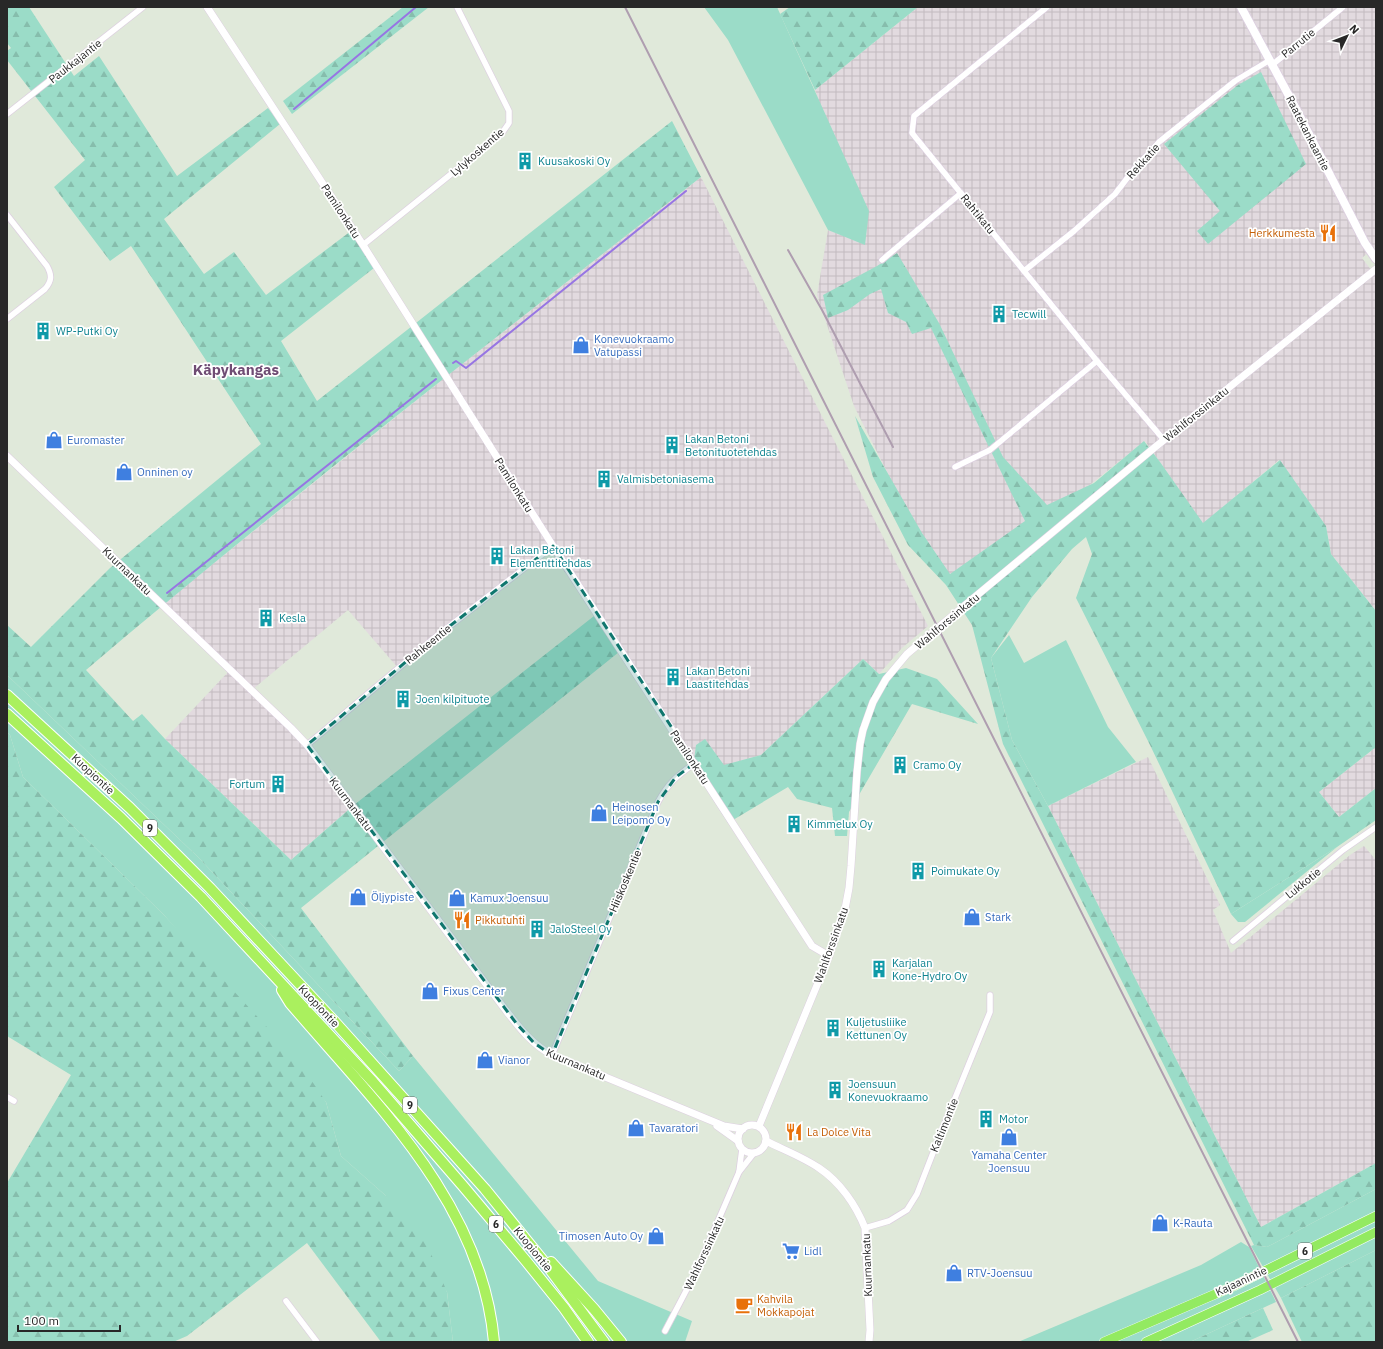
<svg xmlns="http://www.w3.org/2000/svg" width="1383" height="1349" font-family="'IBM Plex Sans',sans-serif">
<defs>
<pattern id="industrial-grid" width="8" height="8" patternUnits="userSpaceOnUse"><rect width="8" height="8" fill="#e2dadf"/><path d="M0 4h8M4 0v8" fill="none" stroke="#c2bbbf"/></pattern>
<pattern id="forest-firs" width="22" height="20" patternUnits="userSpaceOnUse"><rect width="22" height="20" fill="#9bdcc8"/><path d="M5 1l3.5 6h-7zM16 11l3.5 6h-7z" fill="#86bdac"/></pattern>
</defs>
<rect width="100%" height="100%" fill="#e0e9da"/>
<g fill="url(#industrial-grid)">
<polygon points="918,7 1376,7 1376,246 1362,258 1376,276 1376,611 1331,554 1326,526 1279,460 1203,524 1145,441 959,589 918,534 854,406 817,295 828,230 865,244 815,90"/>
<polygon points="701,177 928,626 902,648 879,674 863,659 761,755 724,766 693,768 619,652 547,546 398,668 348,610 253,689 292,726 354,805 291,860 165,739 229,671 163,604 453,371"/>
<polygon points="1376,747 1376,788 1339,817 1319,792"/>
<polygon points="1148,757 1220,905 1213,910 1231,953 1350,855 1364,846 1376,860 1376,1163 1261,1227 1048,806"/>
</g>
<g fill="#9bdcc8">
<polygon points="704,7 777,7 869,211 865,245 828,230 728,40"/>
<polygon points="1009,635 1024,663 1066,640 1108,727 1136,762 1048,806 1012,740 991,658"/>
<polygon points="7,675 198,857 399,1071 413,1056 598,1281 692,1321 685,1342 453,1342 447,1292 385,1195 341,1156 326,1102 164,915 23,777 10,735 7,732"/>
<polygon points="1337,847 1245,922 1238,922 1231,914"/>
<polygon points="1376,1189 1376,1250 1281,1298 1251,1246 1254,1245 1267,1247"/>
<polygon points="1241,1242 1249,1247 1276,1302 1190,1342 1018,1342 1201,1265"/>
</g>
<g fill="url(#forest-firs)">
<path d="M7 7H29L74 76 99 56 177 176 268 108 280 124 164 219 204 274 234 252 266 295 351 231 374 268 281 341 317 401 672 121 701 177C494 339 286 500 86 670L133 721 142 714 165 739 291 860 354 805 594 616 619 652 301 908 413 1056 399 1071 198 857 7 675V625L31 647 110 568 261 444 131 246 110 261 54 187 85 160 7 60V51L11 48 7 43Z"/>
<polygon points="403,7 429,7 292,114 283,101"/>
<polygon points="790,7 918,7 815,90 780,14"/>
<polygon points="1261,72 1306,164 1208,244 1197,231 1220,211 1164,144 1238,85"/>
<polygon points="897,253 939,323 1003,457 1047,505 1094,483 1144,441 1160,462 1203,523 1280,460 1326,526 1331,554 1376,611 1376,747 1319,792 1339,817 1376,788 1376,820 1337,847 1231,914 1150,745 1076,598 1092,554 1086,537 1072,549 1032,597 991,658 1012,740 1048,806 1261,1227 1376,1163 1376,1189 1267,1247 1254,1245 1003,744 972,625 946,585 908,545 873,477 855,416 922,533 950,574 1025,521 931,328 912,334 906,322 888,313 881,289 870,294 848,310 828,318 823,295 877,266"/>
<polygon points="863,659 879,674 906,668 937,679 978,724 912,704 849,812 847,836 835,836 832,808 797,799 788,787 728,823 693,768 696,745 705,739 724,765 761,755"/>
<polygon points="7,732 10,735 23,777 164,915 299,1062 326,1102 341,1156 385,1195 427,1244 447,1292 453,1342 381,1342 307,1243 187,1336 173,1342 7,1342 7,1183 71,1075 7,1036"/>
<polygon points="1376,1250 1376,1342 1302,1342 1281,1298"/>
<polygon points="1263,1308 1273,1330 1246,1342 1190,1342"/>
</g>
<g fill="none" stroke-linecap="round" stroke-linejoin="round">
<g stroke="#9775e3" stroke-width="2">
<polyline points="294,109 416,7"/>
<polyline points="453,363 456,361 466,368 686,191"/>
<polyline points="167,593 436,379"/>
</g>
<g stroke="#ddd0e0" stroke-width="7">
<g id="minor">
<polyline points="1047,7 914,116 912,133 1097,361 1164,440"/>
<polyline points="1272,65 1343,7"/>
<polyline points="7,114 143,7"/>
<path d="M7 215 47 266C52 275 52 281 45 289L7 319"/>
<polyline points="363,245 502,133 509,123 509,111 457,7"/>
<polyline points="882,260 961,193"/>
<polyline points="1024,271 1074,231 1115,194 1135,168 1159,142 1235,81 1270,60"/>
<polyline points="955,467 990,450 1097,361"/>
<polyline points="307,745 433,639 553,546"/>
<polyline points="1233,941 1343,850 1376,827"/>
<path d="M552 1055 658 802C669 782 677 776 695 763"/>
<polyline points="7,1097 14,1101"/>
<polyline points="739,1172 742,1149"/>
<polyline points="865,1228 889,1221 907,1210 917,1194 938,1140 990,1012 990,995"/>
<polyline points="286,1301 317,1342"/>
<polyline points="665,1331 697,1270 739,1172 754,1153"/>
</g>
</g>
<g stroke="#ddd0e0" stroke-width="8">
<g id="tertiary">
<polyline points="207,7 363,245 553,546 812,946 829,956"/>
<path d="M7 456 291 728 307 745 504 1008C518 1026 531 1044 552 1055L724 1126 743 1129"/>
<circle cx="752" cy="1139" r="14"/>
<polyline points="717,1126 738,1141"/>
<polyline points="759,1126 829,956 845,909 849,888 851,866 857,772 860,744 863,730 873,702 886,679 907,654 958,611 1154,448 1376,269"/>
<path d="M766 1141C784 1150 803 1157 819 1168 840 1182 856 1205 865 1228L870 1330 869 1342"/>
</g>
</g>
<g stroke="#ddd0e0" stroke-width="10">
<polyline id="secondary" points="1241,7 1295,107 1365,243 1376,259"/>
</g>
<g stroke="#fff" stroke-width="10">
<g id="trunk">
<polyline points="1104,1342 1234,1286 1376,1216"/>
<polyline points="1146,1342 1260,1290 1376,1232"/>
</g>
</g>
<g stroke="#fff" stroke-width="12">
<g id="motorway">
<polyline points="7,695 130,808 210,888 334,1021 485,1189 549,1268 604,1342"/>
<polyline points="7,714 121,818 201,897 373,1082 463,1186 526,1261 564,1308 588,1342"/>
<path d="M282 990 290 1003C375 1103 482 1203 494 1342"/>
<polyline points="551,1262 594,1309 621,1342"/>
</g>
</g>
<use href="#minor" stroke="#fff" stroke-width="5.5"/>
<use href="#tertiary" stroke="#fff" stroke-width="7"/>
<use href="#secondary" stroke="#fff" stroke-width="8"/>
<use href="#trunk" stroke="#93ea61" stroke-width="9"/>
<use href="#motorway" stroke="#aaf05e" stroke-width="10"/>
<g stroke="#af9eb0" stroke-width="2">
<polyline points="625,7 1298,1342"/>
<polyline points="788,250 822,310 893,447"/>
</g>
</g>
<path fill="#0f766e" fill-opacity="0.2" stroke="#0f766e" stroke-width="3" stroke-dasharray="8 5" stroke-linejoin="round" d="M553 546 695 763 676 777 658 802 552 1055 534 1043 516 1023 307 745 433 639Z"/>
<defs>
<g id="building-bare" transform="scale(1.38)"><path d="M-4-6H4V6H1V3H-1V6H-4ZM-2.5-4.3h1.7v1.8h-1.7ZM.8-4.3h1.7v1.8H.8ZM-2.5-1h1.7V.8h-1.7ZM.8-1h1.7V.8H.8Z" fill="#0f9aa8" stroke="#fff" stroke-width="2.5" paint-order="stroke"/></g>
<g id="restaurant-bare" transform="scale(1.38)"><path d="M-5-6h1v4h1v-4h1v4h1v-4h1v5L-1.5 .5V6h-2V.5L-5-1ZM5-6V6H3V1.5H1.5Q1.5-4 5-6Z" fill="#e8710a" stroke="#fff" stroke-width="2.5" paint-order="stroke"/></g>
<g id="shop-bare" transform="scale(1.38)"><path d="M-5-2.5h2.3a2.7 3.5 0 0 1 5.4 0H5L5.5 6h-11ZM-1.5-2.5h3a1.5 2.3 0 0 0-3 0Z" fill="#3f7fe0" stroke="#fff" stroke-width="2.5" paint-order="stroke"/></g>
<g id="supermarket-bare" transform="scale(1.38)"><path d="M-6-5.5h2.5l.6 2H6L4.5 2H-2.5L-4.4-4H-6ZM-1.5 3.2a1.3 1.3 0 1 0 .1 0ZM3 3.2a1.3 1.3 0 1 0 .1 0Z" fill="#3f7fe0" stroke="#fff" stroke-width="2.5" paint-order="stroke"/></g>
<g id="cafe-bare" transform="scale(1.38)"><path d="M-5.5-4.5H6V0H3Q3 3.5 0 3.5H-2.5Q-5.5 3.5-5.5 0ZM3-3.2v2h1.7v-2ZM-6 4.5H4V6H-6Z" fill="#e8710a" stroke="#fff" stroke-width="2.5" paint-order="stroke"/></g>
</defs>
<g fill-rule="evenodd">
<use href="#building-bare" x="525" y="161"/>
<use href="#restaurant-bare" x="1328" y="233"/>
<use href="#building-bare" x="999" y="314"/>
<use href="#building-bare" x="43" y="331"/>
<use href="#shop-bare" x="581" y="345"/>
<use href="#shop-bare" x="54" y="440"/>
<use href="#building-bare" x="672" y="445"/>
<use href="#shop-bare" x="124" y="472"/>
<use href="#building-bare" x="604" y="479"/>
<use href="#building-bare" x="497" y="556"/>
<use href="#building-bare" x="266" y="618"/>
<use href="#building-bare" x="673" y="677"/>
<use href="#building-bare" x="403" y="699"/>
<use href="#building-bare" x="900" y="765"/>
<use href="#building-bare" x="278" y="784"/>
<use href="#shop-bare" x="599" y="813"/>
<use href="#building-bare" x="794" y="824"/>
<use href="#building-bare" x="918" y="871"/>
<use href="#shop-bare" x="358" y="897"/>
<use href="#shop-bare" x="457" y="898"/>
<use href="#shop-bare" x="972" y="917"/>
<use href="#restaurant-bare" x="462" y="920"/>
<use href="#building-bare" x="537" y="929"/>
<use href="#building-bare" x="879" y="969"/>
<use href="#shop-bare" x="430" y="991"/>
<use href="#building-bare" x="833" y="1028"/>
<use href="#shop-bare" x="485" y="1060"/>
<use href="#building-bare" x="835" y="1090"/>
<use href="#building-bare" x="986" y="1119"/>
<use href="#shop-bare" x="636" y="1128"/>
<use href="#restaurant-bare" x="794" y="1132"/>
<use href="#shop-bare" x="1009" y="1137"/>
<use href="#shop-bare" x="1160" y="1223"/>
<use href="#shop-bare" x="656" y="1236"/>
<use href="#supermarket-bare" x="791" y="1251"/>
<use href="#shop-bare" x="954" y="1273"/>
<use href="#cafe-bare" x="744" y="1305"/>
</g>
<g text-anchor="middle" stroke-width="3.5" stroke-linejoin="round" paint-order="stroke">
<g fill="#fff" stroke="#686868" stroke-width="1">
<rect x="143" y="820" width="14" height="16" rx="3"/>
<rect x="403" y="1097" width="14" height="16" rx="3"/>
<rect x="489" y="1216" width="14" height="16" rx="3"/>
<rect x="1298" y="1243" width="14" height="16" rx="3"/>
</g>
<g font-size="10" font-weight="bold" fill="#282828">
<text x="150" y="832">9</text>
<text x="410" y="1109">9</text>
<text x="496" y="1228">6</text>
<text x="1305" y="1255">6</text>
</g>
<g font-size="11" fill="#282828" stroke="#fff">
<text transform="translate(1298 43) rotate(-39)" y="4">Parrutie</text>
<text transform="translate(75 61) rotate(-38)" y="4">Paukkajantie</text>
<text transform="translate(1308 133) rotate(63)" y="4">Raatekankaantie</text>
<text transform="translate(477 152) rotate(-41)" y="4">Lylykoskentie</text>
<text transform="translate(1143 161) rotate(-48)" y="4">Rekkatie</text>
<text transform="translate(341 211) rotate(57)" y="4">Pamilonkatu</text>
<text transform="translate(978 214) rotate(51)" y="4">Rahtikatu</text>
<text transform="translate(1196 414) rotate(-39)" y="4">Wahlforssinkatu</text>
<text transform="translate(514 485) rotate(58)" y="4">Pamilonkatu</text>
<text transform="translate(127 571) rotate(44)" y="4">Kuurnankatu</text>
<text transform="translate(947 621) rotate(-40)" y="4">Wahlforssinkatu</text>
<text transform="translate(428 644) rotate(-39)" y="4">Rahkeentie</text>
<text transform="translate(690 757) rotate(57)" y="4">Pamilonkatu</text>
<text transform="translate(93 774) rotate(43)" y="4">Kuopiontie</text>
<text transform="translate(351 804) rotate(53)" y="4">Kuurnankatu</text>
<text transform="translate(625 881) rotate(-67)" y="4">Hiiskoskentie</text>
<text transform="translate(1303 883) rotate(-39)" y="4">Lukkotie</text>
<text transform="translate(831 945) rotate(-70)" y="4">Wahlforssinkatu</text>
<text transform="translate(319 1006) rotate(47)" y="4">Kuopiontie</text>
<text transform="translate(576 1064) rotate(23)" y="4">Kuurnankatu</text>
<text transform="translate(944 1125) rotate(-68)" y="4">Kaltimontie</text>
<text transform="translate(533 1249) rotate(51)" y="4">Kuopiontie</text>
<text transform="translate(704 1253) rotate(-65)" y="4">Wahlforssinkatu</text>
<text transform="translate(867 1265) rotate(-92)" y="4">Kuurnankatu</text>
<text transform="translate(1241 1281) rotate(-25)" y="4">Kajaanintie</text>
</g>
<g font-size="11" fill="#0d838f" stroke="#fff" text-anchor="start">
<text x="538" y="165">Kuusakoski Oy</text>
<text x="1012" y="318">Tecwill</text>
<text x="56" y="335">WP-Putki Oy</text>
<text x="685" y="443">Lakan Betoni<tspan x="685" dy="13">Betonituotetehdas</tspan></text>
<text x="617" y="483">Valmisbetoniasema</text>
<text x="510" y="554">Lakan Betoni<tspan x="510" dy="13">Elementtitehdas</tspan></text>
<text x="279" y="622">Kesla</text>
<text x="686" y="675">Lakan Betoni<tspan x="686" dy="13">Laastitehdas</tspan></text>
<text x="416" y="703">Joen kilpituote</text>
<text x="913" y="769">Cramo Oy</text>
<text x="265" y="788" text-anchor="end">Fortum</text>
<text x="807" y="828">Kimmelux Oy</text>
<text x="931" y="875">Poimukate Oy</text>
<text x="550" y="933">JaloSteel Oy</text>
<text x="892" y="967">Karjalan<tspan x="892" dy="13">Kone-Hydro Oy</tspan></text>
<text x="846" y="1026">Kuljetusliike<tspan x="846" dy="13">Kettunen Oy</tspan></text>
<text x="848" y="1088">Joensuun<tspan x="848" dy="13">Konevuokraamo</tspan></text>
<text x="999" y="1123">Motor</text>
</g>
<g font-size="11" fill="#c56008" stroke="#fff" text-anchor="start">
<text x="1315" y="237" text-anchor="end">Herkkumesta</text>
<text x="475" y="924">Pikkutuhti</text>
<text x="807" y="1136">La Dolce Vita</text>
<text x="757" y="1303">Kahvila<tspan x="757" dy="13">Mokkapojat</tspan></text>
</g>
<g font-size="11" fill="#366cbe" stroke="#fff" text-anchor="start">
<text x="594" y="343">Konevuokraamo<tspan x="594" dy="13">Vatupassi</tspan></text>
<text x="67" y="444">Euromaster</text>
<text x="137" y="476">Onninen oy</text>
<text x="612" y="811">Heinosen<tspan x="612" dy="13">Leipomo Oy</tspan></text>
<text x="371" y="901">Öljypiste</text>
<text x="470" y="902">Kamux Joensuu</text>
<text x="985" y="921">Stark</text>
<text x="443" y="995">Fixus Center</text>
<text x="498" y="1064">Vianor</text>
<text x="649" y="1132">Tavaratori</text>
<text x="1009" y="1159" text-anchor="middle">Yamaha Center<tspan x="1009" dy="13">Joensuu</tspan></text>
<text x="1173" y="1227">K-Rauta</text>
<text x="643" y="1240" text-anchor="end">Timosen Auto Oy</text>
<text x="804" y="1255">Lidl</text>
<text x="967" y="1277">RTV-Joensuu</text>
</g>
<g font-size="15" font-weight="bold" fill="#6f4c74" stroke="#fff">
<text x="236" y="375">Käpykangas</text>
</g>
</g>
<rect width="1383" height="1349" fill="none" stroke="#282828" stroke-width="16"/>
<g transform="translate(1347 36) rotate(47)" stroke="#ffffff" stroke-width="3" paint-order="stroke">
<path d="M0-3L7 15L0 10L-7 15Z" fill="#282828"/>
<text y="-6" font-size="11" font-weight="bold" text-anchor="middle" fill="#282828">N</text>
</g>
<path d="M18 1325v6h102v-6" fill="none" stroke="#282828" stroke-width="2"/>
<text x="24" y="1325" font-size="12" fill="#282828" stroke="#ffffff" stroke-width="3" paint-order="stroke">100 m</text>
</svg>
